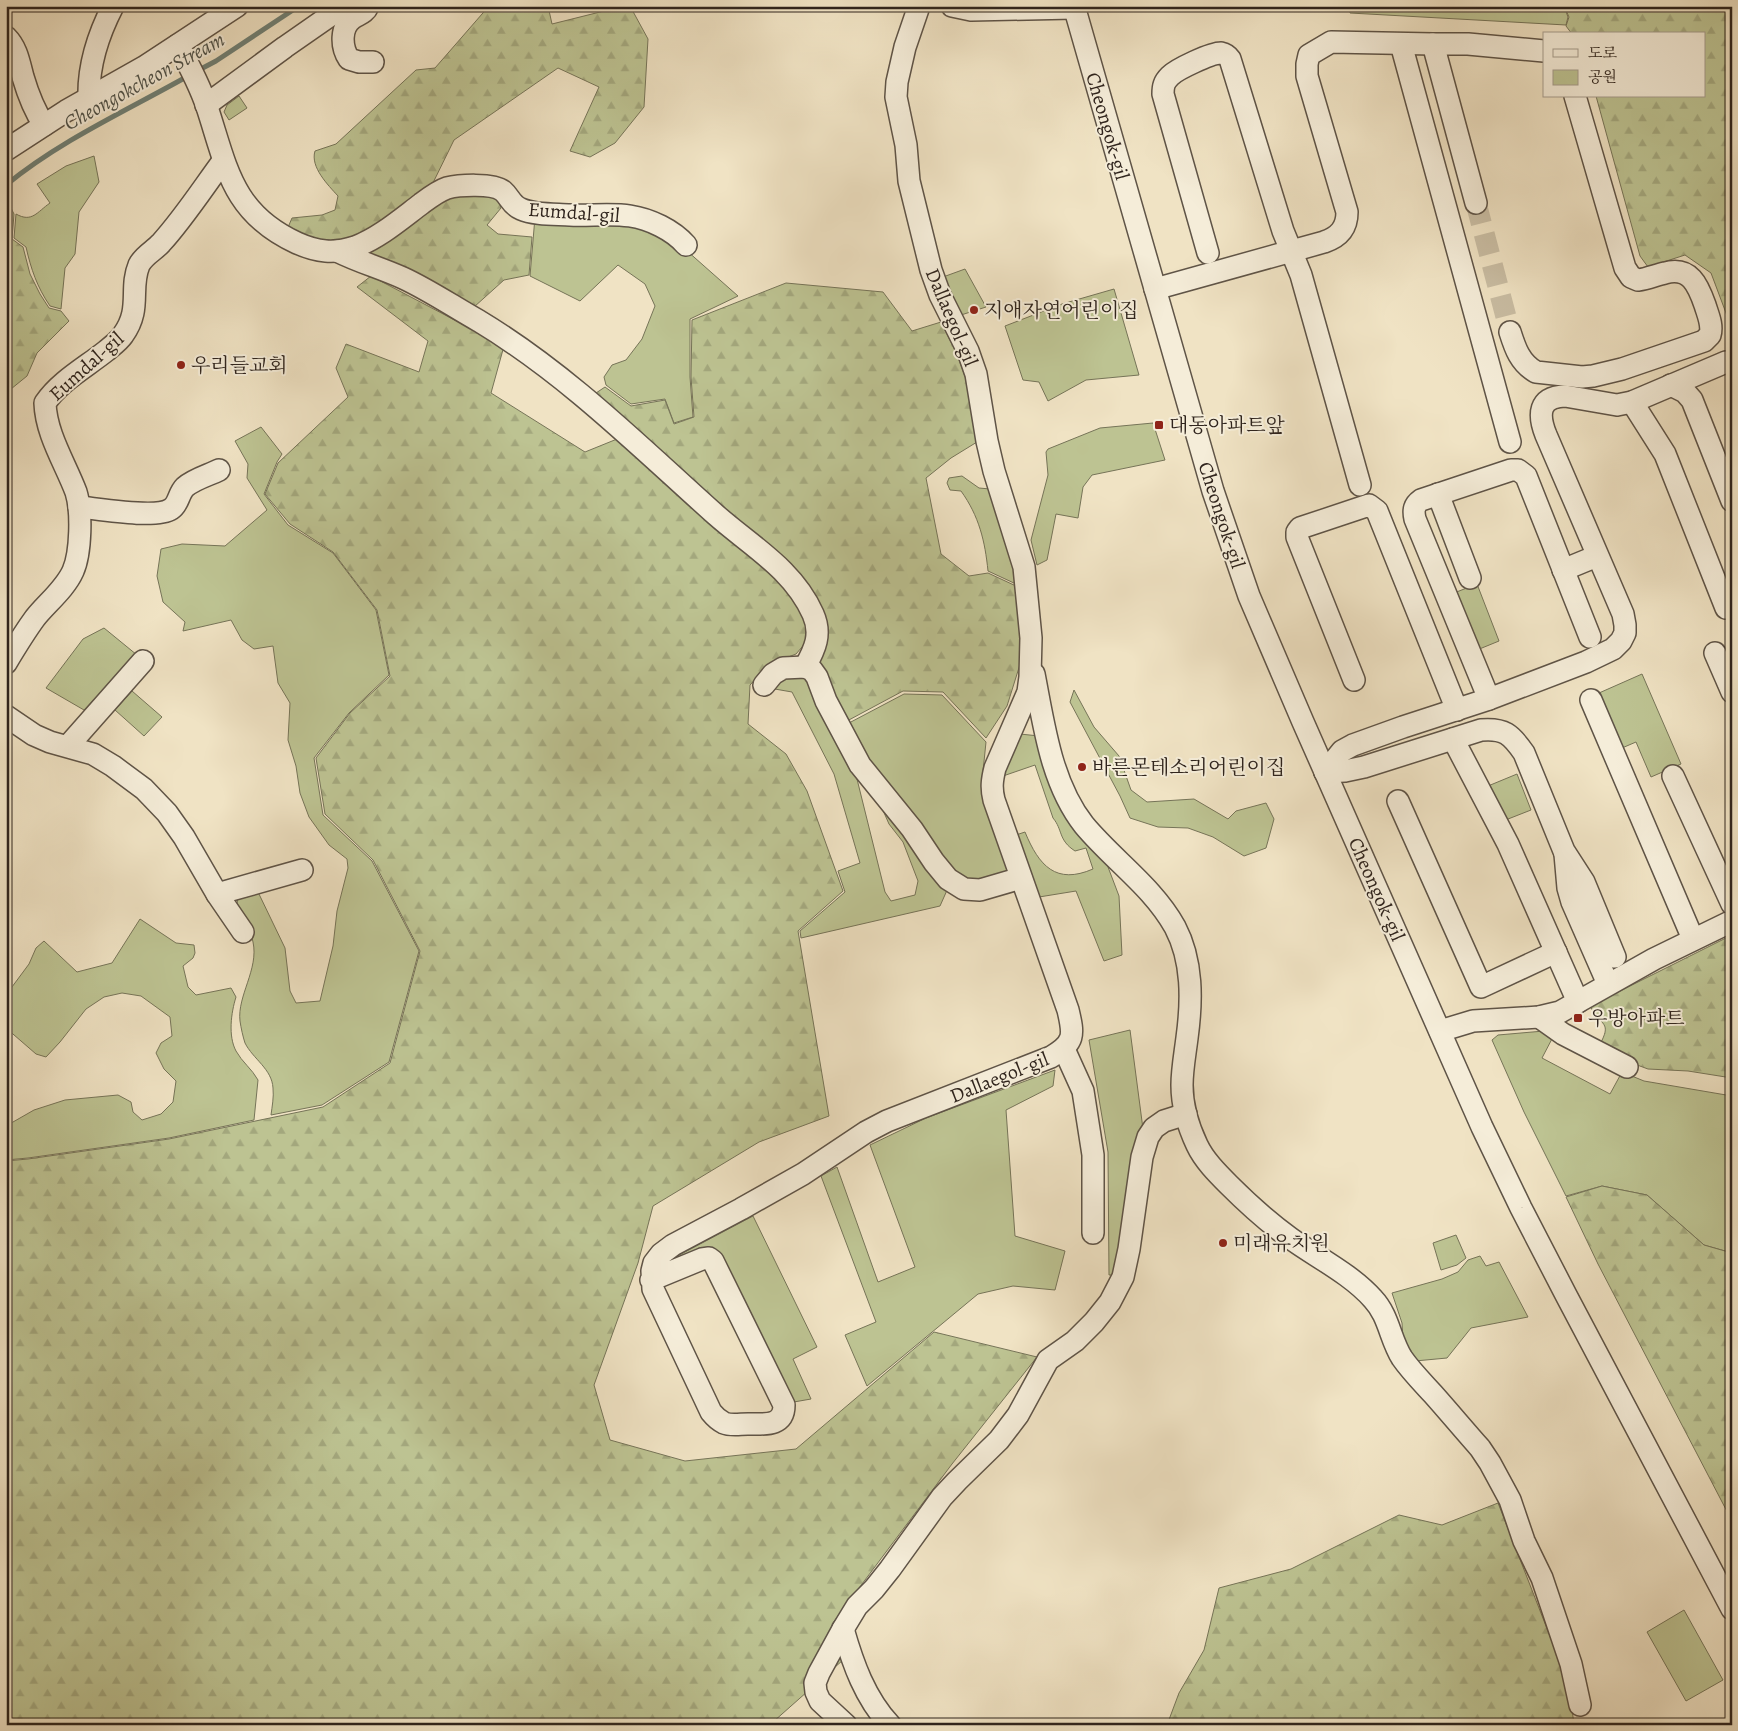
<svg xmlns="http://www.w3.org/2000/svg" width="1738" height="1731" font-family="Alegreya,'Noto Serif KR',serif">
<defs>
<pattern id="forest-firs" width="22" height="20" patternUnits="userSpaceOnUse" patternTransform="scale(1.25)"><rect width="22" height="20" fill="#bdc392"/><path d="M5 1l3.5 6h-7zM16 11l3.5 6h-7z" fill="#a3a77d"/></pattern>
</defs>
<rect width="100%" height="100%" fill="#f0e3c4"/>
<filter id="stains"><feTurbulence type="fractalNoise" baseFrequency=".004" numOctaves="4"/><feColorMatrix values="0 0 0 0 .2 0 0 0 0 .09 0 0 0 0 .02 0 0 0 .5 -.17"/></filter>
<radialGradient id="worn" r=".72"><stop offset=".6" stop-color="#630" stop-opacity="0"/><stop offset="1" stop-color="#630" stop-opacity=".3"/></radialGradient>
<g fill="#bdc392" stroke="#767458">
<polygon points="1349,6 1564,6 1568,17 1566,25 1350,13"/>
<polygon points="239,96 247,108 229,120 224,112 227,105"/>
<path d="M94 156 99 182 79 212 75 254 65 268 61 309 50 306C37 287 31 269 26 247L14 238 16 214C32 223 37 212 50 203L37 184 66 166Z"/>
<polygon points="535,217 630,219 686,250 738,296 690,319 690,377 693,417 674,423 665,399 631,404 606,385 604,377 612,365 626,360 642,339 655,306 645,284 618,265 580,301 530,276"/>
<polygon points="965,269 986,307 961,315 943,277"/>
<polygon points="1114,289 1139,375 1086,380 1048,401 1039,382 1023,380 1005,326 1062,304"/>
<polygon points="1153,423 1165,460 1092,475 1083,487 1078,518 1056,514 1047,560 1037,565 1031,540 1048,475 1046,452 1048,449 1100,428"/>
<path d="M261 427 282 454 277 462 264 494 288 525 333 553 376 610 389 675 349 713 314 758 323 815 372 861 419 951 389 1062 322 1105 271 1115C272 1107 274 1097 273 1088 272 1069 253 1059 245 1043 243 1037 241 1028 240 1021 237 996 259 969 253 942 250 926 234 913 238 896L258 892 285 948 290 991 296 1003 320 1001 333 946 337 911 348 868 347 859 329 845 309 817 300 793 296 766 288 740 290 703 278 683 273 646 254 649 242 640 231 620 183 631 185 622 163 602 157 576 161 549 182 544 225 546 267 510 247 478 248 464 235 441Z"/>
<path d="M962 476 979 488 990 489 1014 565 1016 584 988 571C985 541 979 516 961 491L950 490 947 483 949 478Z"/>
<polygon points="1477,584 1499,641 1477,650 1454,593"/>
<polygon points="104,628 137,655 84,710 46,688 83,639"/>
<polygon points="804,673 855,771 885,892 891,901 915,895 918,881 903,842 889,824 878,799 948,888 940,906 801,938 800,931 845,892 838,871 860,863 834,774 792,692 769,688 777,677"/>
<polygon points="1642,674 1681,764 1651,777 1636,742 1622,748 1599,693"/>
<polygon points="1074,690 1094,727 1119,756 1131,790 1147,802 1194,799 1228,819 1236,811 1266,803 1274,819 1266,848 1244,856 1213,837 1188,828 1158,827 1130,818 1120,796 1070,702"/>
<polygon points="132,691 162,717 144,736 115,710"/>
<polygon points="904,694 942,695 986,742 982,781 1010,875 964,884 864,761 849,723"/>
<path d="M1020 734 1039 736 1089 843 1108 867 1119 896 1122 955 1104 961 1076 891 1039 897 1016 835 1025 832C1039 866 1056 885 1093 869L1086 848 1075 851C1058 840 1063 830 1053 818L1035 765 1003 776Z"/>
<polygon points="1517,774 1531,810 1503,821 1488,786"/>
<path d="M140 919 176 943 194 945 195 953 193 958 183 966 188 987 196 995 231 988 236 997C231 1013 228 1036 236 1051 242 1062 252 1069 258 1080L254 1120 169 1138 28 1158 6 1160V1126L34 1110 65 1100 118 1095 131 1102 133 1112 142 1120 161 1114 173 1102 176 1081 164 1069 156 1053 161 1043 172 1036 170 1017 141 996 122 993 104 997 86 1009 60 1042 46 1057 36 1054 6 1028V995L29 964 36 948 44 941 77 972 112 963Z"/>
<polygon points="1130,1030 1143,1129 1116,1275 1109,1275 1108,1152 1089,1040"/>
<polygon points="1544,1031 1554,1035 1542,1058 1610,1094 1622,1072 1644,1081 1732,1096 1732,1253 1704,1245 1647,1195 1602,1186 1566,1196 1524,1112 1492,1040 1498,1035"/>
<polygon points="1055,1070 1053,1086 1006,1110 1015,1236 1065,1251 1055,1290 1013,1286 978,1294 867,1386 845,1335 876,1322 821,1176 837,1167 878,1282 915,1267 870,1145 926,1118"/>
<polygon points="753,1216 817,1347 793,1359 811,1399 788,1403 718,1259 668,1261"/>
<polygon points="1456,1235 1466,1258 1457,1265 1441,1270 1433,1243"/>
<polygon points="1480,1256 1486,1266 1499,1262 1528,1317 1471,1328 1447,1358 1415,1361 1403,1340 1402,1323 1392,1293 1442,1279 1458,1272 1468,1260"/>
<polygon points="1684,1610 1723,1680 1686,1701 1647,1632"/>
</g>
<g fill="url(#forest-firs)" stroke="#767458">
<path d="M489 6H548L552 24 624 6H630L648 39 644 107 615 143 590 157 570 151 599 87 558 68 454 140 428 193 401 213 335 247 286 232 292 218 322 215 335 210 338 196C328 185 310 167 315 151L336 144 416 70 435 68Z"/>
<polygon points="1564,6 1732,6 1732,329 1711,273 1685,255 1648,267 1640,256 1596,96 1704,96 1704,34 1572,34 1566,26 1569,17"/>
<polygon points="450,193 498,197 501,208 487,225 498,234 532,237 529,275 504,280 474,307 361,256"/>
<polygon points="9,204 14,214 12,239 23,247 30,274 40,294 49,308 61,311 69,321 37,353 27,376 11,389 6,389 6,206"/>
<polygon points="371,276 504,346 491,393 585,452 622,437 778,572 814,633 796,654 770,664 750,685 748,724 786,754 807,791 843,891 798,931 829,1116 759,1142 653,1206 638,1263 594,1385 610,1440 685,1461 796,1449 934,1332 1037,1357 952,1464 832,1624 843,1660 773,1722 773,1725 6,1725 6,1161 28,1159 169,1139 323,1107 390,1063 420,951 373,860 325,814 316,758 350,713 390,676 377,610 333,552 290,524 265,494 278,463 348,397 336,368 346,344 419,372 428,341 357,287"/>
<polygon points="786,283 883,292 912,331 941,322 957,354 973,399 977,442 951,458 926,478 941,554 969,576 988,573 1016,586 1022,658 1007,706 986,738 943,692 903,691 847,721 818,669 817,615 593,395 605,387 631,406 665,400 674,424 694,417 691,377 692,320"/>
<path d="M1732 935V1078L1688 1071 1648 1069 1629 1062 1599 1046C1613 1021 1601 1027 1590 1006Z"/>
<polygon points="1602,1186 1647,1195 1704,1245 1732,1253 1732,1521 1598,1264 1566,1197"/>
<polygon points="1498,1503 1569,1685 1574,1725 1167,1725 1179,1693 1204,1650 1219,1588 1291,1569 1399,1515 1442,1525"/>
</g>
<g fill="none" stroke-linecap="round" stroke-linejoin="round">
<g stroke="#708075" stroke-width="5">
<polyline points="197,71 216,61 299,6"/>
<path d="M6 185C61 140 126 111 188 76"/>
</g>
<polyline stroke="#c9bda3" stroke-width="21" stroke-dasharray="21 11" stroke-linecap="butt" points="1476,203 1510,332"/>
<g stroke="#5f5447" stroke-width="24">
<g id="minor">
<path d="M368 6C365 13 359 14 353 18 340 27 341 47 349 59L359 62H373"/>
<polyline points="952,6 971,10 1074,8"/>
<polyline points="1074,6 1213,491 1249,596 1303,722 1482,1127 1521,1208 1566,1295 1732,1609"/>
<path d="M6 37C17 48 19 62 23 77 28 94 34 110 44 125"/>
<polyline points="1401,44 1510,442"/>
<path d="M178 45C189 65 200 86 207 107 227 168 232 213 297 243 317 252 334 254 355 247 379 238 401 219 421 204 429 198 438 191 447 188 459 185 493 183 503 191 510 197 511 205 521 209 534 215 556 214 570 215 589 216 611 213 630 216 650 219 673 230 686 245"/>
<path d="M89 98C88 65 98 35 113 6"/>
<polyline points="206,105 285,47 344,6"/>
<polyline points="6,150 66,111 144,67 237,6"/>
<polyline points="1476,203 1433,44 1468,44 1544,51"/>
<path d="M337 251C359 262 381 268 403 278 429 290 454 307 479 321 567 374 640 447 716 515 751 546 793 569 813 614 822 634 815 649 805 667"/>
<path d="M1208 253 1163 94C1163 86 1164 82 1170 76 1177 69 1211 53 1221 53 1226 54 1228 56 1230 59L1283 231 1301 275 1360 485"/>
<path d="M1155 289 1324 242C1339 237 1347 228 1347 212L1307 76V64L1309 55 1331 42 1433 44"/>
<path d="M1510 332C1515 348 1520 363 1536 372L1582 377 1593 376 1622 369 1704 341 1710 335C1713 325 1708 315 1705 305 1698 285 1690 266 1665 273 1656 275 1647 279 1638 280L1631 277 1625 268 1575 96"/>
<polyline points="1671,385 1685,392 1692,400 1732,501"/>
<polyline points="1632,402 1665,454 1726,608"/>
<polyline points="1438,494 1470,578"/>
<path d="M79 507C99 509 156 519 171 509 179 504 178 494 185 487 194 479 209 475 219 470"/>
<polyline points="1563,570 1597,556"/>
<polyline points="1715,653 1732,692"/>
<path d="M6 663C15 648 24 633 35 618 47 603 65 589 73 571 81 553 82 511 76 492 65 463 46 434 45 403 60 381 86 367 106 351 112 346 119 341 123 335 142 309 129 289 139 265 144 255 154 251 161 243 183 219 203 188 223 161"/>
<path d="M1034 674C1044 725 1051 783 1084 825 1113 860 1153 887 1175 927 1193 961 1192 1001 1187 1038 1185 1054 1182 1070 1182 1085 1182 1106 1188 1126 1197 1145 1204 1160 1217 1173 1229 1185 1248 1204 1268 1222 1290 1238 1316 1257 1351 1274 1373 1299 1389 1316 1390 1339 1402 1358 1411 1371 1423 1383 1433 1394 1449 1412 1464 1430 1480 1448L1490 1463 1510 1500 1524 1541 1542 1578 1571 1664 1580 1705"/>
<polyline points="1354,680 1297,537 1297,532 1300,528 1369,505 1377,511 1457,710"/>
<polyline points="764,685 773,674 783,668 805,667 812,670 817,677 826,701 860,765 912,829 934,862 948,879 964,889 980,890 1021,878"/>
<path d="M1489 699 1415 519C1413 510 1414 505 1421 500L1511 470H1518L1526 476 1590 637"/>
<polyline points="1591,700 1693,939"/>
<polyline points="6,716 34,735 50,742 93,754 113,766 144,789 167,813 184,837 217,894 243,932"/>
<polyline points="1453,739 1508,844 1578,1002"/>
<polyline points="68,746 143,661"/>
<path d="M1325 772 1342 751 1353 745 1403 727 1489 699 1586 662 1613 649 1621 641 1625 633V625L1623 614 1546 435C1538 415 1538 397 1565 396L1617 405 1632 402 1726 362 1732 363"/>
<path d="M1325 772 1345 771 1364 767 1481 730C1504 728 1511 734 1524 753L1564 851 1584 882 1615 957"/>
<polyline points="1673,776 1732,904"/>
<polyline points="1398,801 1481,987 1556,952"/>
<polyline points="1565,854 1568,888 1572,902 1608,984"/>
<polyline points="217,894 302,870"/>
<polyline points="1539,1017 1563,1034 1627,1067"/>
<polyline points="1440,1031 1473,1021 1539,1017 1560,1012 1654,959 1732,921"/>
<polyline points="1064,1049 1083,1091 1093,1155 1093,1233"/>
<path d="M651 1280 702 1259 709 1258 713 1261 784 1405C784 1427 764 1424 748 1424 740 1424 731 1426 724 1423 718 1420 715 1417 711 1412L653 1289 652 1271 654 1263 661 1254 673 1245 741 1209 803 1174 866 1132 887 1121 1051 1057C1075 1043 1074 1035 1068 1010L994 800C991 788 992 780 995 768L1028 692 1030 677 1031 638 1024 567 994 471 987 441 976 374 968 351 940 295 931 270 909 181 906 145 896 97 897 82 905 47 919 6"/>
<path d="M843 1629C853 1664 865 1698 890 1725"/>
<polyline points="846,1725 820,1701 816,1692 815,1683 819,1673 843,1629 857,1606 874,1589 890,1569 942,1497 957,1481 999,1440 1018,1415 1048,1360 1075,1341 1094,1322 1110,1302 1123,1277 1129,1249 1142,1157 1148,1137 1154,1128 1164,1121 1186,1114"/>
</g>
</g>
<use href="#minor" stroke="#f5edd9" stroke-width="21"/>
</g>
<g fill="#8f2418" stroke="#f5edd9" stroke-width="2">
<circle cx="974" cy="310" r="5"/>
<circle cx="181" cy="365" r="5"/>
<rect x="1154" y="420" width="10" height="10" rx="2.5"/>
<circle cx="1082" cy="767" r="5"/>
<rect x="1573" y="1013" width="10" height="10" rx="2.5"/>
<circle cx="1223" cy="1243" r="5"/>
</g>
<g text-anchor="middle" stroke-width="4" stroke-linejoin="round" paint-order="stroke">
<g font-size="20" fill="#2f241d" stroke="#f5edd9">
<text transform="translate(1108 126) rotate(74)" y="7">Cheongok-gil</text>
<text transform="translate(574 212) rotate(4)" y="7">Eumdal-gil</text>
<text transform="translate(952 317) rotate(67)" y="7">Dallaegol-gil</text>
<text transform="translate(86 366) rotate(-42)" y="7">Eumdal-gil</text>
<text transform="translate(1222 515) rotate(72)" y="7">Cheongok-gil</text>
<text transform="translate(1377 889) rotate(66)" y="7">Cheongok-gil</text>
<text transform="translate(999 1077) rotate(-22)" y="7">Dallaegol-gil</text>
</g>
<g font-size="20" fill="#2f241d" stroke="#f5edd9" text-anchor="start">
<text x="984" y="317">지애자연어린이집</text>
<text x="191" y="372">우리들교회</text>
<text x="1169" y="432">대동아파트앞</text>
<text x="1092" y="774">바른몬테소리어린이집</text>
<text x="1588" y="1025">우방아파트</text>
<text x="1233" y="1250">미래유치원</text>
</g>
<g font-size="21" font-style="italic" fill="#4f5249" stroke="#f5edd9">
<text transform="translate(144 81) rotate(-29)" y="7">Cheongokcheon Stream</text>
</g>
</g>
<rect width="1738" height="1731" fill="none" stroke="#f0e3c4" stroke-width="25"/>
<rect x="8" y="8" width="1723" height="1716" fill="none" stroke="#2f241d" stroke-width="2.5"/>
<rect x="12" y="12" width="1713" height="1706" fill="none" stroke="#2f241d"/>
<rect x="1543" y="32" width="162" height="65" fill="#f5edd9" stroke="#a69d8e"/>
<rect x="1553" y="49" width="25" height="8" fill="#f5edd9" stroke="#a69d8e"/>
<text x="1588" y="58" font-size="15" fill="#2f241d">도로</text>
<rect x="1553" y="70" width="25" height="15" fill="#bdc392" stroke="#a69d8e"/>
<text x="1588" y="82" font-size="15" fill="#2f241d">공원</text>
<rect width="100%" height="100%" filter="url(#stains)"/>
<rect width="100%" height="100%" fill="url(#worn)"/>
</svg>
